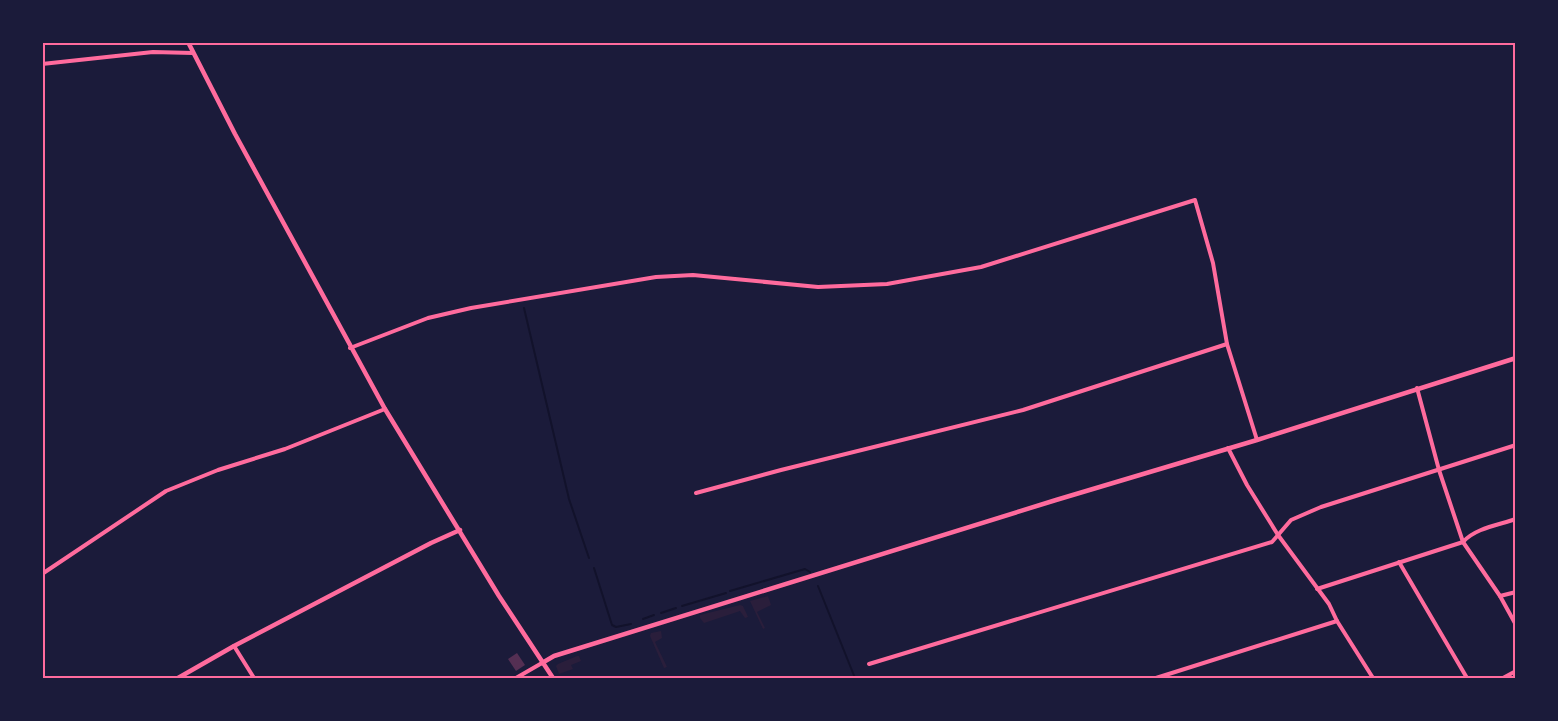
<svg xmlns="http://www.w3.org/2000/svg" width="1558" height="721" font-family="Arial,sans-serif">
<rect width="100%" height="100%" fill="#1b1b3a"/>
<g fill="#2a1e3b">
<polygon points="768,596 771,605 757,612 765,628 763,629 750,601"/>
<polygon points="740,605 743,606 748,617 745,618 740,611 704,623 700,618 700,615"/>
<polygon points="661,631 662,638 655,642 667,667 664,668 650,636 651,633"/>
<polygon points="577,656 579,656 581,661 571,665 573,669 559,674 556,666 558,664"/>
</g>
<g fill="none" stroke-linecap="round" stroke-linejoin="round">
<g stroke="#12122b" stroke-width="2">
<polyline points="524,308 569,499 589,558"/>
<polyline points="594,568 612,625 616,627 631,624"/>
<polyline points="818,586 855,678"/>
<polyline points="730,591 805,569 810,572"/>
<polyline points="682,606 726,593"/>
<polyline points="661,613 676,608"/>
<polyline points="643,619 654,615"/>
</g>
</g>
<polygon fill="#542f53" points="517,653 525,665 516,671 508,659"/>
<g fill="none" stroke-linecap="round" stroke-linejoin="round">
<g stroke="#ff6b9d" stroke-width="4">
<polyline points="42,64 153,52 193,53"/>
<polyline points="350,348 428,318 471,308 656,277 693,275 818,287 887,284 981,267 1195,200 1213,263 1227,344 1257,440"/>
<polyline points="1417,388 1439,470 1463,542 1500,596 1516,625"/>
<polyline points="1228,448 1247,485 1278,535 1329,604 1337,621 1373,678"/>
<polyline points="696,493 781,470 1023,410 1227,344"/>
<polyline points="1399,562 1467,678"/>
<polyline points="42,574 166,491 218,470 285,449 385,409"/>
<path d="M1317 589 1463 542C1475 528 1499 525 1516 519"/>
<polyline points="1500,596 1516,592"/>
<polyline points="234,646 254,678"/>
<polyline points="869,664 1272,542 1291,520 1321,507 1516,445"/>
<polyline points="516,678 542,663"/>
<polyline points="1156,678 1337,621"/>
<polyline points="1503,678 1516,671"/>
</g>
<g stroke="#ff6b9d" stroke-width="4.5">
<polyline points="188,42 235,134 385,409 499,596 553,678"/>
<polyline points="542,663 554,656 1056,500 1257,440 1516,358"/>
<polyline points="178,678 234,646 431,543 460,530"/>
</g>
</g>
<rect width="1558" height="721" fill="none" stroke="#1b1b3a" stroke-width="88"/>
<rect x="44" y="44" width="1470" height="633" fill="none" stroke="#ff6b9d" stroke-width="2"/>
</svg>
